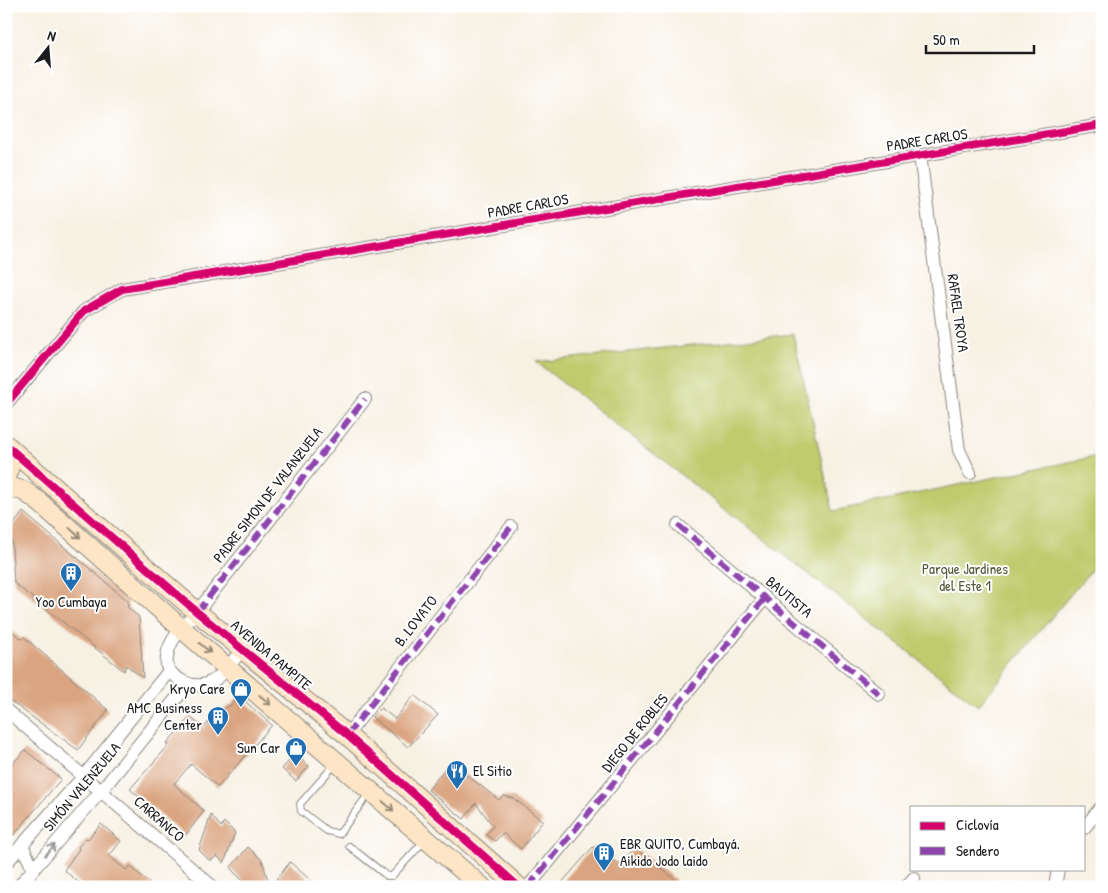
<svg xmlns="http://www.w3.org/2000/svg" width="1108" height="893" font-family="'Patrick Hand',sans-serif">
<rect width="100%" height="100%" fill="#fff"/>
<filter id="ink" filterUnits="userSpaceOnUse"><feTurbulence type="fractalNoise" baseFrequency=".02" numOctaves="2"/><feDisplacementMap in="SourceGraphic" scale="10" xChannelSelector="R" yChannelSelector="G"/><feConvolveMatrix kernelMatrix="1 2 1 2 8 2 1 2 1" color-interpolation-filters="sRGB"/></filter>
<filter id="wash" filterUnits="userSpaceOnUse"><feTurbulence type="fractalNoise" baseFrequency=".0096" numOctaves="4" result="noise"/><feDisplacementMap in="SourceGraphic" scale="20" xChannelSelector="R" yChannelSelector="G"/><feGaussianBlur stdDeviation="1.12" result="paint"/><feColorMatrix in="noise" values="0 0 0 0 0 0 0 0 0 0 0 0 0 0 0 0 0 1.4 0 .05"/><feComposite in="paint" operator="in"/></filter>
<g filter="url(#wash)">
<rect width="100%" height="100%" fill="#f7f1e3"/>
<polygon fill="#bfcb6d" stroke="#6e7444" points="793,334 833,511 1102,455 1102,557 978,706 536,362"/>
<g id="blocks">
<g fill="#daa480">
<polygon points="23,512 128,601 128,608 139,617 143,678 126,665 124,671 14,583 11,528"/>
<polygon points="6,627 22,639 24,637 108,710 78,750 6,698"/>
<polygon points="414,695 438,715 408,747 372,717 381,708 395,719"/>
<polygon points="239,696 272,725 218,787 191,764 174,784 204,811 185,836 130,789 169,745 167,743 190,717 204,728 212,717 232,704"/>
<polygon points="25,750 61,779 14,835 6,829 6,771"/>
<polygon points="295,754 309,766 296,781 282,769"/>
<polygon points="450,762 499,800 503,796 513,798 543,821 521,849 503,833 495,841 486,835 493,826 476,803 464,819 428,790"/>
<polygon points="211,815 221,827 224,822 235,833 224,863 217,856 210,861 199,850"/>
<polygon points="101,824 121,841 109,856 126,870 130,866 154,887 84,887 64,870 79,849 78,847 86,838 88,839"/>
<polygon points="248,847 262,860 270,887 249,887 230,868"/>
<polygon points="593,847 607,858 620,864 635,848 676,880 670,887 558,887"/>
<polygon points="290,862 318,887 270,887"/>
</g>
</g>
</g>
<g filter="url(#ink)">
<use href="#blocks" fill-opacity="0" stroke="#8a8680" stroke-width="1"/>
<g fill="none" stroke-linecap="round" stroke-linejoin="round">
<g stroke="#8a8680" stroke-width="8">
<g id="lane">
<polyline points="336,763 300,804 301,811 327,831 339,834 370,792"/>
<polyline points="349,846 387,876 392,876 425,840"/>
</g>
</g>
<g stroke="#8a8680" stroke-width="14">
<g id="street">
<polyline points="920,155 959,450 970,473"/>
<polyline points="6,404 84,311 122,289 1102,125"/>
<polyline points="678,525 879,694"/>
<path d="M242 649C228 668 211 695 184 682 176 678 170 674 167 666 164 643 182 628 197 612L365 399"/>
<polyline points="6,710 213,887"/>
<polyline points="347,735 511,527"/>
<polyline points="1084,828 1102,806"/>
<polyline points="22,845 33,869"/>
<polyline points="6,863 84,776 169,671"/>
<polyline points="18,887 101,791 188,684"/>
<polyline points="528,887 765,598"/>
<polyline points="906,887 914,878"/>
<polyline points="1055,887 1058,869"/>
</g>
</g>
<g stroke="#8a8680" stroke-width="21">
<g id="secondary">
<polyline points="6,445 197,612 347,735 519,887"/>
<polyline points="6,476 10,465 11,449"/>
<polyline points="6,486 24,491 38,501 181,628 482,887"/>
</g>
</g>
<use href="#lane" stroke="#fff" stroke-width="6"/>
<use href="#street" stroke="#fff" stroke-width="12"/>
<use href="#secondary" stroke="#fde5c5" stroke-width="19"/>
<g stroke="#8e44ad" stroke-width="6" stroke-dasharray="12 6" stroke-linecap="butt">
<polyline points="678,525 879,694"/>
<polyline points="197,612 365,399"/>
<polyline points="347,735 511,527"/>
<polyline points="528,887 765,598"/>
</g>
<g stroke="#fff" stroke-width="11">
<g id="cycleway">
<polyline points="6,404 84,311 122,289 1102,125"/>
<polyline points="6,445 197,612 347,735 519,887"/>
</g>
</g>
<use href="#cycleway" stroke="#d6006c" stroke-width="8"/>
</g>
<defs><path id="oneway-shaft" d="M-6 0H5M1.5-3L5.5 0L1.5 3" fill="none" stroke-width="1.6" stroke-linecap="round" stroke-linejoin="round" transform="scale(1.25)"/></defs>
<g stroke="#988b79">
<use href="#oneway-shaft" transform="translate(75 533) rotate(42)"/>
<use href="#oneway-shaft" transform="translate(205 648) rotate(41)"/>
<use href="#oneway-shaft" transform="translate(265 700) rotate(41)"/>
<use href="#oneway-shaft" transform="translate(388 806) rotate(41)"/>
</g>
<use stroke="#999" href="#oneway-shaft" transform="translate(50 850) rotate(-49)"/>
</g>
<defs>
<g id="building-pin" transform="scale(1.125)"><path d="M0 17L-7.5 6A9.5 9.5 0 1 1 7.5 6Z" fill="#1f6fb2" stroke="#fff"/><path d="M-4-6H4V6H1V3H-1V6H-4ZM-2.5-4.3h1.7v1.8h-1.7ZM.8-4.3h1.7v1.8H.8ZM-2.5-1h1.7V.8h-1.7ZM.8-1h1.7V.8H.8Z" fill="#fff"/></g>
<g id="shop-pin" transform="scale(1.125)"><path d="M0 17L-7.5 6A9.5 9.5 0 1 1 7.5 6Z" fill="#1f6fb2" stroke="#fff"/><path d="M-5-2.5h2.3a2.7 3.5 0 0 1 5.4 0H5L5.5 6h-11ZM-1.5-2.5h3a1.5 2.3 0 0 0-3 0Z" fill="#fff"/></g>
<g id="restaurant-pin" transform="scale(1.125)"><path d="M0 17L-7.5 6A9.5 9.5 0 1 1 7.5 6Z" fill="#1f6fb2" stroke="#fff"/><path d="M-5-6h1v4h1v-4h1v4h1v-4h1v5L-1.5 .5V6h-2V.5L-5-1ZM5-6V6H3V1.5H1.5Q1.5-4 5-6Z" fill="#fff"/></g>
</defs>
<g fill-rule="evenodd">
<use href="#building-pin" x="71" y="573"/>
<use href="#shop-pin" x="241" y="689"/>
<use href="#building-pin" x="218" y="717"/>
<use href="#shop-pin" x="296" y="748"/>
<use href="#restaurant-pin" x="457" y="771"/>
<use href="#building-pin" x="604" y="853"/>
</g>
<g text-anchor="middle" stroke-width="4" stroke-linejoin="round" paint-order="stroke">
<g font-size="15" fill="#1c1c1c" stroke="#fff">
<text transform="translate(927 140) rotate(-9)" y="5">PADRE CARLOS</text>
<text transform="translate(528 206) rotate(-10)" y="5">PADRE CARLOS</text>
<text transform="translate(958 313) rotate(82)" y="5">RAFAEL TROYA</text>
<text transform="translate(268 495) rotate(-52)" y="5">PADRE SIMON DE VALANZUELA</text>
<text transform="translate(789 597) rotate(40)" y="5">BAUTISTA</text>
<text transform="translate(416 621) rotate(-52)" y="5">B. LOVATO</text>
<text transform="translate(271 655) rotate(40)" y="5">AVENIDA PAMPITE</text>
<text transform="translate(635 733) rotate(-51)" y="5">DIEGO DE ROBLES</text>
<text transform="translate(82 787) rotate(-50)" y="5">SIMÓN VALENZUELA</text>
<text transform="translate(159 819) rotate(41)" y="5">CARRANCO</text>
</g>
<g font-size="15" fill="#555938" stroke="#fff">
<text x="965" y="574">Parque Jardines<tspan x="965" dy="17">del Este 1</tspan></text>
</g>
<g font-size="15" fill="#1c1c1c" stroke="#fff" text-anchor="end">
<text x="71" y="607" text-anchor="middle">Yoo Cumbaya</text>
<text x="225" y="694">Kryo Care</text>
<text x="202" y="713">AMC Business<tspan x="202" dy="17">Center</tspan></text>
<text x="280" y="753">Sun Car</text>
<text x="473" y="776" text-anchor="start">El Sitio</text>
<text x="620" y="849" text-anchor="start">EBR QUITO, Cumbayá.<tspan x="620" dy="17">Aikido Jodo laido</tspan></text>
</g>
</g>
<rect width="1108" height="893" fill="none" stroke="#fff" stroke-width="25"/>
<rect x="910" y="806" width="175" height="65" fill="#ffffff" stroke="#a4a4a4"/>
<rect x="920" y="822" width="25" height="8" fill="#d6006c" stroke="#a4a4a4"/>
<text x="956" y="830" font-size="15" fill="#1c1c1c">Ciclovía</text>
<rect x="920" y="847" width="25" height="8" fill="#8e44ad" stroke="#a4a4a4"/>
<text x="956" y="856" font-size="15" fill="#1c1c1c">Sendero</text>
<g transform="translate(48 48) rotate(17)" stroke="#ffffff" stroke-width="4" paint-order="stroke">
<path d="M0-4L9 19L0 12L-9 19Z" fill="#1c1c1c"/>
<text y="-8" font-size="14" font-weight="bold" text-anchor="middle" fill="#1c1c1c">N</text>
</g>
<path d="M926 45v8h108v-8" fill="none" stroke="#1c1c1c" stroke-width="2.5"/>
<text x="933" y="45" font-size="15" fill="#1c1c1c" stroke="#ffffff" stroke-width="4" paint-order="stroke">50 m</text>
</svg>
